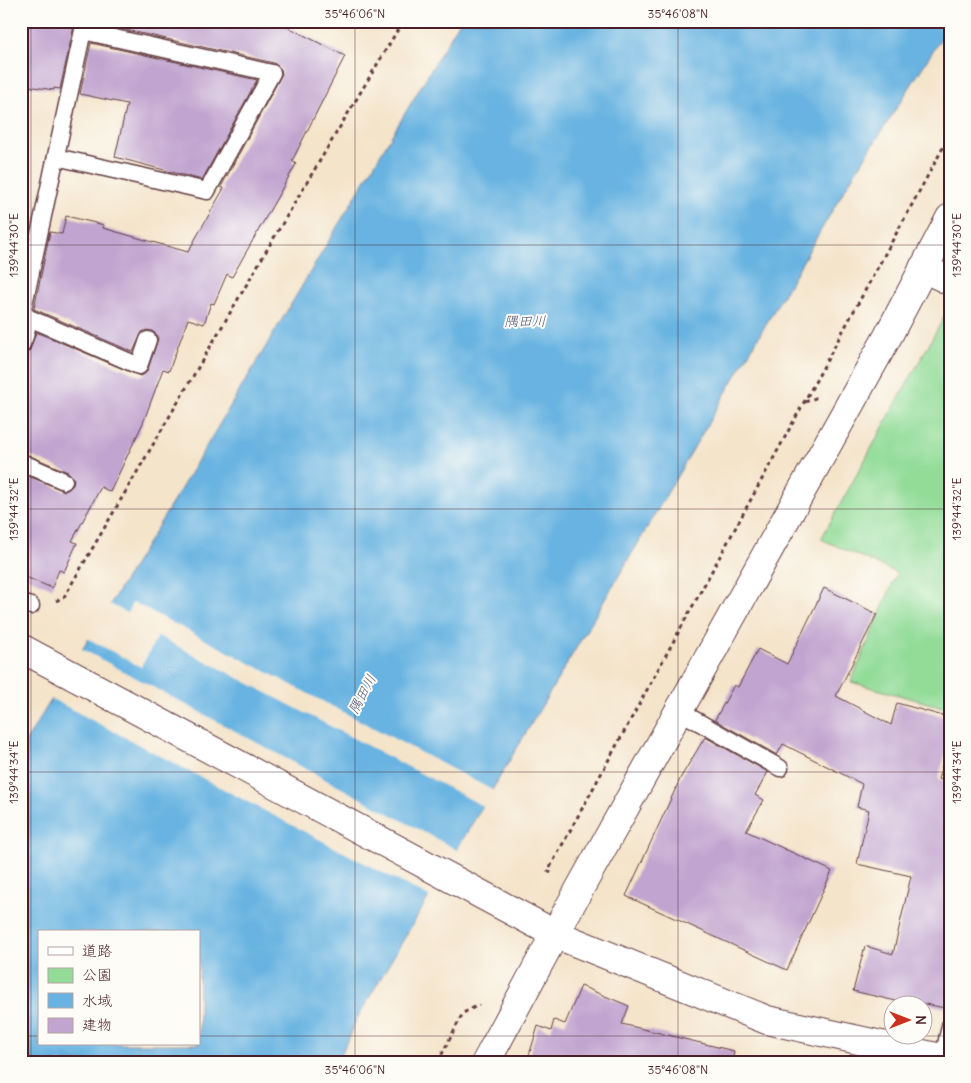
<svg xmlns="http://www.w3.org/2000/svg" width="971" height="1083" font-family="Delius,'Klee One',sans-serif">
<rect width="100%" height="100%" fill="#fdfcf7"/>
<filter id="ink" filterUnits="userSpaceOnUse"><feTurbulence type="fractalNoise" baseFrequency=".02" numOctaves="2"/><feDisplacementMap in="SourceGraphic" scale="10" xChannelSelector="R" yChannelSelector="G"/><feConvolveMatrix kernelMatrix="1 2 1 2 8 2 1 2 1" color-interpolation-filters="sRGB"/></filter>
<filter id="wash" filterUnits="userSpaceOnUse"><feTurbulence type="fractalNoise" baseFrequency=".0096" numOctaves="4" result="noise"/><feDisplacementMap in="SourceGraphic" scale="20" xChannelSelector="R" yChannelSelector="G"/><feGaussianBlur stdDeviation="1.12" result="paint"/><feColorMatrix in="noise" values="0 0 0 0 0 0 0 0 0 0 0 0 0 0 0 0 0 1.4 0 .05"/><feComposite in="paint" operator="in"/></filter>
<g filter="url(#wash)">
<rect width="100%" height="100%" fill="#f4e4ca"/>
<polygon fill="#92dc98" stroke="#6e7e62" points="948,310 950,311 950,709 851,682 897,573 821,539"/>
<path fill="#68b3e1" stroke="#596986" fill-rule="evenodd" d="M460 21H950V24L845 189 630 557 356 1020 338 1062H21V749L176 497ZM39 932H199V1044H39Z"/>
<g fill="#f4e4ca">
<polygon points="133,602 494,791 485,807 158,636 141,667 87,638 108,603 127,613"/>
<polygon points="80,648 459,851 431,898 50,698"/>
</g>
<g id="blocks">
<g fill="#c1a4cf">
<polygon points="24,21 75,21 60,89 54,88 54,90 21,85 21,41"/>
<polygon points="95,21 276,21 345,56 292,161 296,164 232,277 227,274 214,304 211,303 204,324 188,319 169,371 163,369 143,423 110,492 101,487 72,541 77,543 64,572 59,570 52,588 21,575 21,473 65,491 69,489 73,485 74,479 68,472 21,452 21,356 26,354 30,350 36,332 140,376 145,374 148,369 158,339 156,334 152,331 147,330 142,332 133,352 34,309 50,232 62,234 66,216 104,225 103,228 188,252 224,188 221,187 282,74 281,69 274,63 95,23"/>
<polygon points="91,43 257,80 202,180 115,157 127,104 80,94"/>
<polygon points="21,225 30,227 21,270"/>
<polygon points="824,588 877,614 836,696 891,725 897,703 950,718 950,739 938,779 950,782 950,984 945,1008 910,1001 909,1004 853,991 865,946 893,954 911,876 857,864 869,810 857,807 862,784 783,744 777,755 715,720 734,685 738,687 758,649 787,664"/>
<polygon points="705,737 768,772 755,795 764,800 746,831 832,871 787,970 626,896 681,777"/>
<polygon points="581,986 629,1006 622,1024 734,1051 732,1062 527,1062 538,1026 551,1031 554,1020 565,1024"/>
</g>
</g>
</g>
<g filter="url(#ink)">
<use href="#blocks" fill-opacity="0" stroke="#643d43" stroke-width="1"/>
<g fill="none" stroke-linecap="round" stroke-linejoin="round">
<g stroke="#643d43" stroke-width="19">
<g id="service">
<polyline points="56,157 207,191 272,73 83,31"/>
<polyline points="27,317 139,366 148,340"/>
<path d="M21 346C27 333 30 323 23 309L85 21"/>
<polyline points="21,462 64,481"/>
<polyline points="21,603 31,606"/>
<polyline points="679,711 780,768"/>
<polyline points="943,1059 950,1026"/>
</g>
</g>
<g stroke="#643d43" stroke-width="30">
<g id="minor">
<polyline points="923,268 950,281"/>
<polyline points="486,1062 570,906 888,336 950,218"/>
</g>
</g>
<g stroke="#643d43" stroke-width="30">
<polyline id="tertiary" points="21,648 555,934 767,1020 950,1060"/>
</g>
<g stroke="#643d43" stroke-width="3" stroke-dasharray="4 4" stroke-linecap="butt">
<polyline points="944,187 950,178"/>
<polyline points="805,402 818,397"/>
<polyline points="56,601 64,597 272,241 403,21"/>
<polyline points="551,873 548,871 950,135"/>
<polyline points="438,1062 463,1013 479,1005"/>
</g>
<use href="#service" stroke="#fff" stroke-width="16"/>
<use href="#minor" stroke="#fff" stroke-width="28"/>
<use href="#tertiary" stroke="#fff" stroke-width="28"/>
</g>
</g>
<path fill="none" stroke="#4a1f2b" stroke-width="1" stroke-opacity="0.45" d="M31 21V1062M355 21V1062M678 21V1062M21 245H950M21 509H950M21 772H950M21 1036H39M199 1036H950"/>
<g text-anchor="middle" stroke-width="4" stroke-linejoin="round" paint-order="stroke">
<g font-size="14" font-style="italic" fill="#565a74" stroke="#fdfcf7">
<text x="525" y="326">隅田川</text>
<text transform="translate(362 694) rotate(-62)" y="5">隅田川</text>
</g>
</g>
<rect width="971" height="1083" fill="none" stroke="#fdfcf7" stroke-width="55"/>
<rect x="38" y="930" width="162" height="115" fill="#fdfcf7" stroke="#b5a4a5"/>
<rect x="48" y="947" width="25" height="8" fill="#ffffff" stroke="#b5a4a5"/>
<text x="82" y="956" font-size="15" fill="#4a1f2b">道路</text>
<rect x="48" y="968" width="25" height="15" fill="#92dc98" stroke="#b5a4a5"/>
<text x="82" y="980" font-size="15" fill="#4a1f2b">公園</text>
<rect x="48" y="993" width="25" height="15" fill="#68b3e1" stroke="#b5a4a5"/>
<text x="82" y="1006" font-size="15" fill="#4a1f2b">水域</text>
<rect x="48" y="1018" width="25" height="15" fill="#c1a4cf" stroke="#b5a4a5"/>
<text x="82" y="1030" font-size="15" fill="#4a1f2b">建物</text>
<g transform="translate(908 1020) rotate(90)"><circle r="24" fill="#fdfcf7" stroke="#b5a4a5"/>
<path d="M0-4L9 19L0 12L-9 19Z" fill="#c8321e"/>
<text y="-8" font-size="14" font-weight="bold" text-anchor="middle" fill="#4a1f2b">N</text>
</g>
<rect x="28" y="28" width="916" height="1028" fill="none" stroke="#4a1f2b" stroke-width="2"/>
<g font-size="12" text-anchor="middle" fill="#4a1f2b">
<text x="355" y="18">35°46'06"N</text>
<text x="678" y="18">35°46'08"N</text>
<text transform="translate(957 245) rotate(-90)" y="4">139°44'30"E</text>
<text transform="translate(14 245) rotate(-90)" y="4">139°44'30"E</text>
<text transform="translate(14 509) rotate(-90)" y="4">139°44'32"E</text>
<text transform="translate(957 509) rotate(-90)" y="4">139°44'32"E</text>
<text transform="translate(957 772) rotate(-90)" y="4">139°44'34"E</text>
<text transform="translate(14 772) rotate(-90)" y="4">139°44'34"E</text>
<text x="355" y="1074">35°46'06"N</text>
<text x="678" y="1074">35°46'08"N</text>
</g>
</svg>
